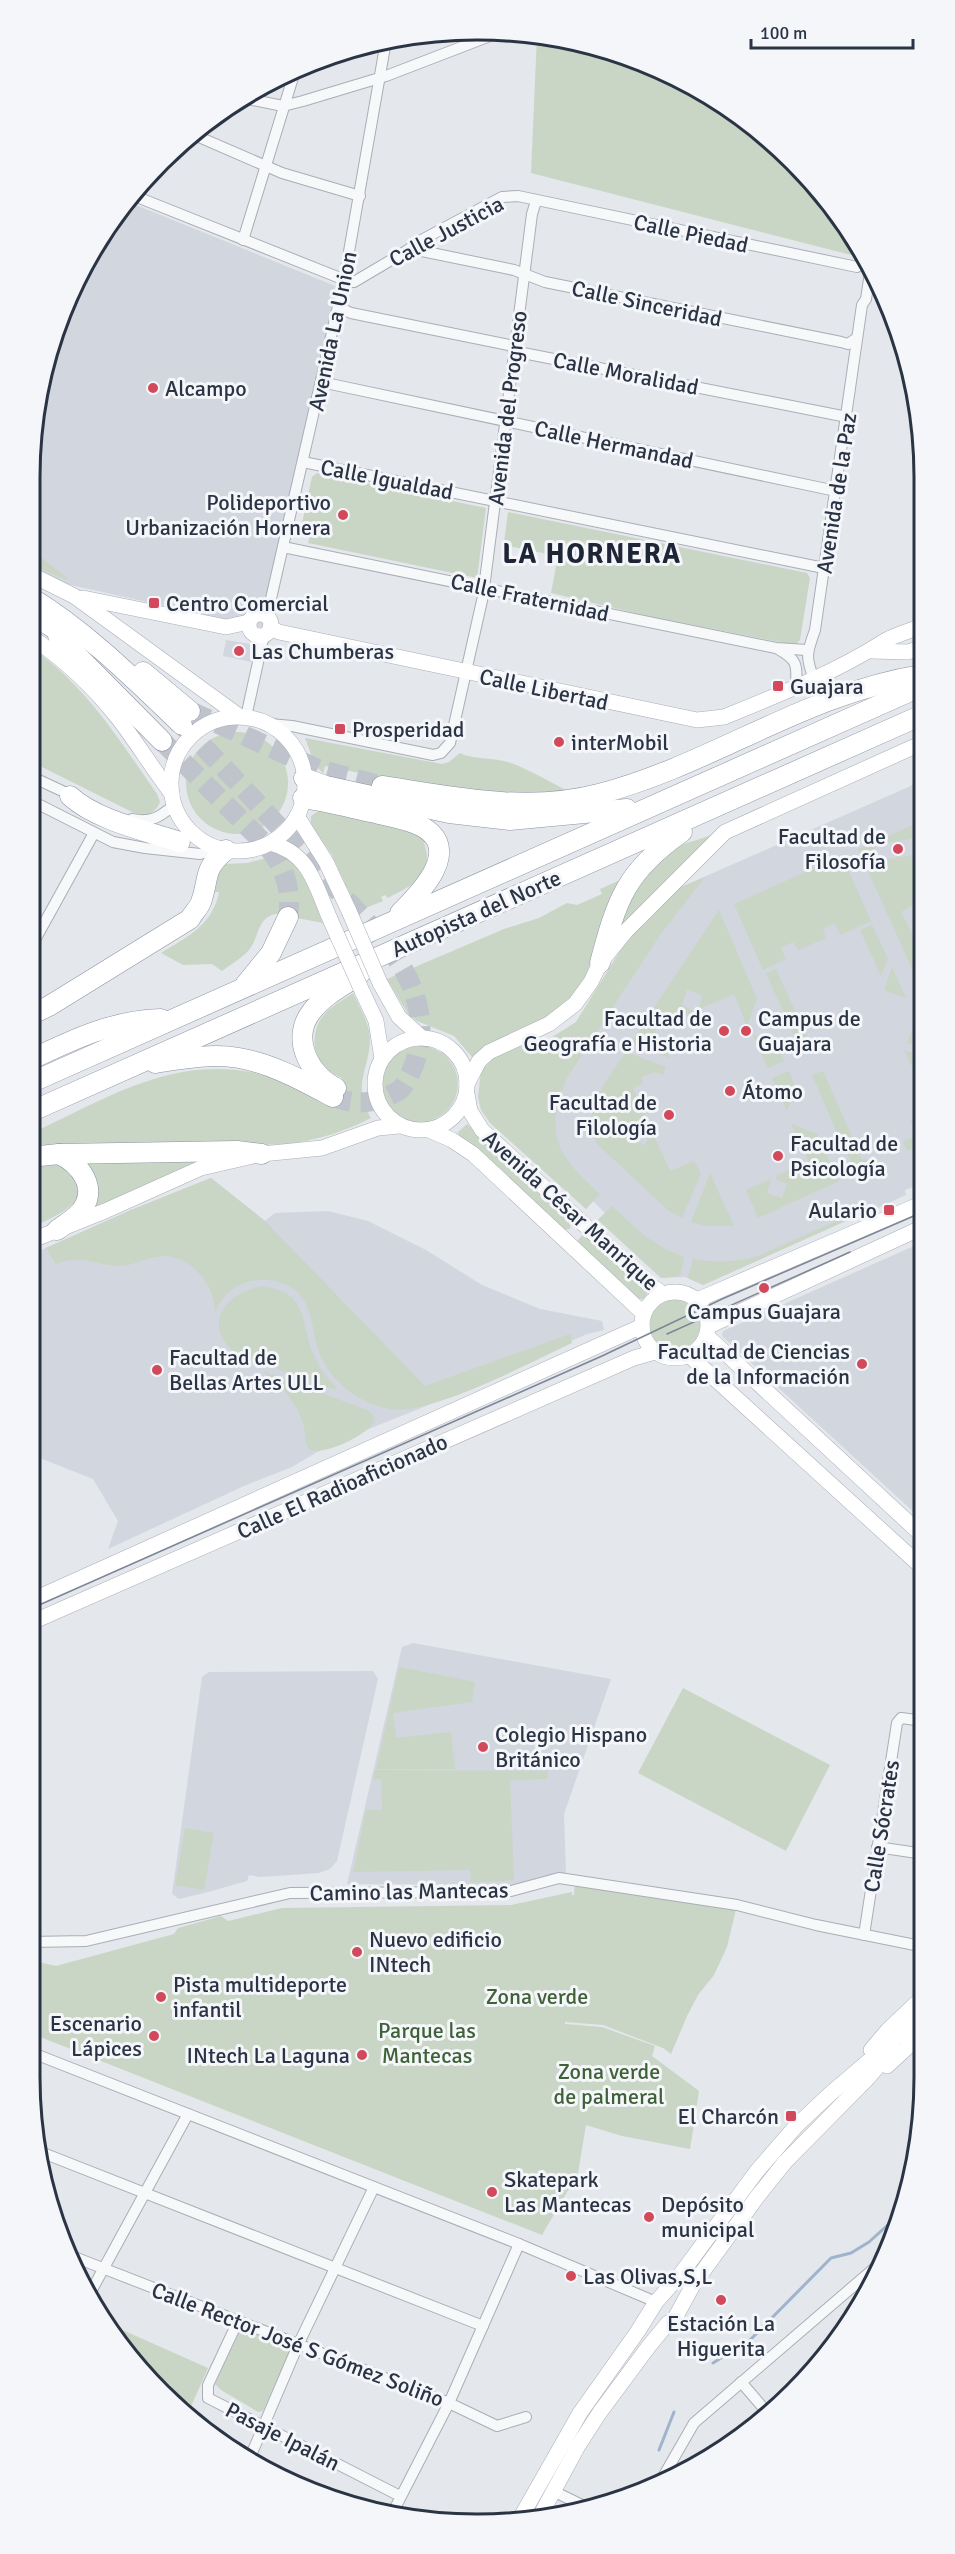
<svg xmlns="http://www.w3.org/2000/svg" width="955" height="2554" font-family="Signika,sans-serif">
<rect width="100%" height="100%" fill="#e4e7ec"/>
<g fill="#d2d6de">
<polygon points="126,201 345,290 268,629 62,583 30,566 30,477 45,361 76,279"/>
<polygon points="226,640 256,645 252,662 223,656"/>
<polygon points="922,781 923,1183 905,1190 906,1195 869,1212 867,1208 857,1212 859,1215 703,1285 685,1277 661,1278 598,1220 605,1213 593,1201 586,1209 514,1143 575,1026 679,888"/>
<polygon points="211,1178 265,1221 275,1213 328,1211 368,1221 426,1250 482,1285 540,1309 602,1321 604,1330 587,1334 431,1404 369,1429 342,1444 317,1452 292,1467 244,1486 108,1549 118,1521 93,1479 30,1454 30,1255 131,1210"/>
<polygon points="923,1242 924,1473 917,1515 722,1336 723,1331"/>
<polygon points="413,1643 611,1679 564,1814 566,1874 515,1885 347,1884 402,1647"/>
<polygon points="373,1671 378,1679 337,1861 330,1869 319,1873 260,1877 249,1875 247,1881 208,1892 179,1899 172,1894 202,1677 209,1672"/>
</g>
<g fill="#c9d6c5">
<polygon points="537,36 594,45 726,105 814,183 859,257 531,173"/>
<polygon points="317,473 486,508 477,578 308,543 310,536 300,533 312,477"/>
<polygon points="508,512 807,573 810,578 800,640 795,645 648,616 551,593 558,556 508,546 503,550"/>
<polygon points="30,548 68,579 64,579 30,564"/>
<path d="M30 647C85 684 120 741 157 794L160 802C155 812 151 814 140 816L30 761Z"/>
<circle cx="237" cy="783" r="51"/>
<path d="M305 738 442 764 449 762 460 753C473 760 495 757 511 763 530 770 548 781 566 790L517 798 418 785 325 766 323 773 315 765Z"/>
<path d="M320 810 407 827 426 839 424 843C436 876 412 885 388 898L385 895 381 897 383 901 358 911 332 855 311 825V816Z"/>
<polygon points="922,821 922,837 874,845 876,861 922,854 922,900 901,912 922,953 922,991 858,849"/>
<polygon points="712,835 680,866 620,930 622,908 630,892 666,852 684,844"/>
<path d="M281 854C305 867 313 900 323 923L276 914C257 917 259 938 249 950 241 959 231 964 222 971L212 964 183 965 161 953C187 937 213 925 219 892H215L219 869 225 864 247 863Z"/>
<polygon points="842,856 871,921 841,935 834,923 823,929 826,938 798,950 793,942 781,948 786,959 763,970 734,904"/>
<polygon points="627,877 580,989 555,1014 475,1057 472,1057 454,1036 417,1021 408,1014 387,979 504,929 539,918 567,903 577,905 602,894 600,889"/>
<path d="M705 877 660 935 567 1078C543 1135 557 1155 600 1194L586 1209 490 1123 481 1110 478 1097 481 1071 495 1057 530 1042 549 1039 576 1022 628 938 636 929 644 925 679 888Z"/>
<polygon points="719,910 757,999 748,1023 746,1024 734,994 699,1009 702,995 687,990 682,1005 694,1012 655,1030 670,1058 630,1044"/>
<polygon points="872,925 888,959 881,976 860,930"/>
<polygon points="892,967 906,998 884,990"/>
<polygon points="776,969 807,1037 796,1040 766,973"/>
<path d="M353 993C359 1006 369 1023 370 1037 370 1071 351 1083 371 1118 344 1132 319 1139 290 1144L30 1151V1134C106 1099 173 1054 259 1074 284 1080 307 1093 331 1104L342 1078C318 1068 307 1044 320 1020 327 1008 342 1001 353 993Z"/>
<polygon points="916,1021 923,1037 923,1049 907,1043"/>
<polygon points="753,1035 776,1042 784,1061 768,1068"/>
<circle cx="420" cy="1084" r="38"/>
<polygon points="904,1050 923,1056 923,1090"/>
<path d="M626 1052 666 1067 663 1075 655 1072 641 1078 643 1083 633 1088 651 1128 636 1124 631 1139 645 1145 649 1135 653 1134 670 1171 694 1161 701 1173 682 1218 669 1211 597 1144C580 1106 606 1083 626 1052Z"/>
<polygon points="789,1071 796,1089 787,1111 772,1078"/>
<polygon points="823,1071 853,1139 842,1144 812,1075"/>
<polygon points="913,1119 917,1125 923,1123 923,1144 907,1151 903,1142 917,1135 910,1120"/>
<polygon points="467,1124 571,1220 570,1229 562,1230 459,1135 458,1132"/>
<polygon points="793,1124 817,1134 839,1181 758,1218 746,1190 771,1179 767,1193 782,1198 787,1184 777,1180 776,1176 809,1161 791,1125"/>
<polygon points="855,1144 862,1160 866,1159 870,1168 856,1175 845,1149"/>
<polygon points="211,1157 87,1212 81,1159"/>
<path d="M60 1163C65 1167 74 1173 77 1179 90 1206 46 1220 30 1228V1165Z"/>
<polygon points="710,1173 734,1226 705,1226 691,1222"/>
<path d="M211 1178 265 1221 425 1386 570 1334 572 1343C533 1361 430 1416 390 1409 354 1403 323 1375 315 1339 312 1323 311 1310 301 1296 286 1277 254 1275 234 1288 224 1294 220 1303 215 1312 215 1286 192 1256 164 1256 149 1256 134 1266 119 1266 96 1265 79 1254 56 1264L46 1248 131 1210Z"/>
<path d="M612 1206C635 1227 654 1247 684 1257L680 1276 661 1278 598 1220Z"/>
<path d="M857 1212 859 1215 703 1285 688 1278 693 1259C715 1263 734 1262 756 1257Z"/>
<polygon points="583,1234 648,1292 644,1299 638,1299 579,1246 578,1240"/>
<path d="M263 1286C301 1293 301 1309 309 1342 314 1359 323 1375 336 1387L335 1390 239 1355C200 1329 223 1292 263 1286Z"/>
<circle cx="675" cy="1325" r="25"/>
<path d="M263 1371 367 1410C374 1414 375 1417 373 1424 360 1438 328 1454 309 1450 304 1442 306 1432 303 1423 296 1400 280 1386 263 1371Z"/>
<polygon points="399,1667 475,1682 472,1702 393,1713 396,1738 451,1732 455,1769 376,1769"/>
<polygon points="683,1688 830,1765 786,1851 638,1773"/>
<polygon points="375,1770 548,1771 547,1779 510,1780 514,1880 471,1883 470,1870 353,1872 366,1810 382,1810 381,1779 373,1779"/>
<polygon points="185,1828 214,1833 204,1890 175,1885"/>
<polygon points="575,1880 737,1905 727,1947 714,1975 698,1995 687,2016 671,2054 663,2048 603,2025 565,2022 565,2024 602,2027 655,2046 652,2056 699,2091 690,2149 622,2136 586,2125 578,2173 542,2235 30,2033 30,1960 56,1966 174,1934 178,1928 221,1916 228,1921 282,1908 511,1905 572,1892 572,1895 574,1895"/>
<polygon points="109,2324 208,2368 189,2411 141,2371 109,2326"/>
<polygon points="241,2329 287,2344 291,2350 263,2411 258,2412 221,2390 215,2384"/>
</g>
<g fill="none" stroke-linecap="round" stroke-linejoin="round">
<g stroke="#9fb4cc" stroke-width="3">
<polyline points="713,2363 750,2340 831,2258 851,2253 869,2242 902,2212"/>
<polyline points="659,2450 674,2412"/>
</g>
<g stroke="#bfc3cb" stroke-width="20" stroke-dasharray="20 10" stroke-linecap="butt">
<polyline points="190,711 318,769 382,786"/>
<path d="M182 725C233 776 280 828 329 881 357 913 401 952 414 993 425 1026 422 1056 404 1085 401 1091 396 1092 390 1095 370 1105 354 1104 333 1097"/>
<path d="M162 741 267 846C285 868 292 889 288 917"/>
</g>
<g stroke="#a9aeb7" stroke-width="12">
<g id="street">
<polyline points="243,98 283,106 303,101 386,76 503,31"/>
<polyline points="192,134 282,173 360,196"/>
<polyline points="132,195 350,282 354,282 408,250 416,243 502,197 518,196 857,267 864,263"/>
<polyline points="243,240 295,71"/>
<polyline points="408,250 417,250 514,270 545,282 841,342 848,344 857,338"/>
<polyline points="338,307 351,313 509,345 518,352 847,417"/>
<polyline points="321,382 836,491"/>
<polyline points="303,462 824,568"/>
<polyline points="283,547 776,648 807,650"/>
<polyline points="269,619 270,603 344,280 386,41"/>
<path d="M778 649C798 660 797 665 796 687"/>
<path d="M814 679C805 657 807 652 815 630L862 305 866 299 870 273"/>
<polyline points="246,717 264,635"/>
<polyline points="270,724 292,726 433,755 441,753 450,743 483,596 532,214 536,201"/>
<polyline points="30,776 73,796"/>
<polyline points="30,800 113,842 145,848 200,854 219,848"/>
<path d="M132 819C151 823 160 817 174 805"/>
<polyline points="36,938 94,833"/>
<polyline points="877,1847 924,1854"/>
<polyline points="864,1935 897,1723 901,1718 924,1721"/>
<polyline points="30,1942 86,1941 290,1893 489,1892 511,1891 559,1878 737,1905 816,1925 925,1947"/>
<polyline points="30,2052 519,2244 656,2302"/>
<polyline points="43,2153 483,2326"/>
<polyline points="69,2255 449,2403 497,2426 526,2417"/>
<polyline points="88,2297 188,2114"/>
<polyline points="238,2321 208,2385 208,2398 400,2496"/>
<polyline points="741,2382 766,2411"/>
<polyline points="249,2460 298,2345 374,2187"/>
<polyline points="659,2484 694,2423 885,2259"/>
<polyline points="553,2491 588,2508"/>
<polyline points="392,2514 449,2403 519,2244"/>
</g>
</g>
<g stroke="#a9aeb7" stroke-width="16">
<g id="secondary">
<polyline points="30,574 74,596 239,716"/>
<polyline points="83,598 226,627 249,622"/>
<circle cx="260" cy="625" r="11"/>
<path d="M270 628 279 632 697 720 724 717C778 695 834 673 883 642 895 634 910 632 922 625"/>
<path d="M30 636C63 659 93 686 118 718 137 743 153 769 172 794"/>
<polyline points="872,651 908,652 920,648"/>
<circle cx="238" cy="784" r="67"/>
<polyline points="297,816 326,862 349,911"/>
<path d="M270 843C310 853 315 885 330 919"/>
<polyline points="380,983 399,1017 421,1037"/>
<polyline points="362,991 376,1021 382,1058"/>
<circle cx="421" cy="1084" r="46"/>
<polyline points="467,1084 479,1061 489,1052 549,1024 575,1004 591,982 600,963 626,931 725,832 922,743"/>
<polyline points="467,1094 470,1111 482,1130 646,1282 663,1294"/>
<polyline points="429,1130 452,1140 473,1154 644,1314"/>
<polyline points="30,1241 105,1211 201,1168 262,1154 322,1148 378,1128 399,1126"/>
<circle cx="675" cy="1325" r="33"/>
<polyline points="697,1300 923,1203"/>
<polyline points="709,1326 923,1227"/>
<polyline points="707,1336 924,1537"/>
<polyline points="690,1356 924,1569"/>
<polyline points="30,1601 642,1326"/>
<polyline points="30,1623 634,1358 655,1352"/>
<polyline points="871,2050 888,2030 925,1995"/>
<polyline points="887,2066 925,2031"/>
<polyline points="540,2516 578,2446 600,2412 649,2346 668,2323 674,2320 693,2285 757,2197 785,2162 866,2080 892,2050"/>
<polyline points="521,2517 580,2413 638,2331 656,2302 680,2275 757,2171 796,2126 830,2094 925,2013"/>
</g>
</g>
<g stroke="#8b94a3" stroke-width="21">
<g id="highway">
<path d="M30 597C86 631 134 679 182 725"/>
<polyline points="30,614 75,641"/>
<polyline points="58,636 162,741"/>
<polyline points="143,672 190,711"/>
<polyline points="304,778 326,786 449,813 510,820 627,809"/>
<path d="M382 786C454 797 527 813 599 794 711 765 806 693 922 675"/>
<path d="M70 796C96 820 146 831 180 842"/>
<path d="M303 798C328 802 352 808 376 813 391 817 407 819 421 826 464 849 420 893 400 913"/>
<path d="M600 963C617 899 626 871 682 832"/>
<polyline points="245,985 271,953 288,917"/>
<path d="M30 1015 49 1006 190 919C193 913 199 908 201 902 210 877 202 870 226 850"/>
<path d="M30 1060C72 1040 113 1020 161 1019"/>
<path d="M155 1063C181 1059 212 1053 239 1058 273 1064 303 1081 333 1097"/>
<polyline points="30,1083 922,686"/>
<path d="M336 1088C309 1074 290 1038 312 1011 324 995 345 985 360 974"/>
<polyline points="30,1112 922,715"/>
<polyline points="30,1157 59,1154 237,1151 262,1154"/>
<path d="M57 1230C65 1224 74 1219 80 1212 100 1189 80 1164 59 1154"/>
</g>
</g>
<use href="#street" stroke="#f7f8fa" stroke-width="10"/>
<use href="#secondary" stroke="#fff" stroke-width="15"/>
<use href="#highway" stroke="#fff" stroke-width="20"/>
<g stroke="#7d8696" stroke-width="1.5">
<polyline points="667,1334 850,1252"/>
<polyline points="30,1609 602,1356 722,1299 923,1212"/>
</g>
<g stroke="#a9aeb7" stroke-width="16" stroke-linecap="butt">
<g id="secondary-bridge">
<polyline points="349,911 380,983"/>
<polyline points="330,919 362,991"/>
</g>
</g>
<use href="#secondary-bridge" stroke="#fff" stroke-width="15"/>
</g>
<g fill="#d1495b" stroke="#f4f6f9" stroke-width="2">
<circle cx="153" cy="388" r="6"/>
<circle cx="343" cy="515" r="6"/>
<rect x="148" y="597" width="12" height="12" rx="3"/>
<circle cx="239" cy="651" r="6"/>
<rect x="772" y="680" width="12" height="12" rx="3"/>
<rect x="334" y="723" width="12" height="12" rx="3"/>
<circle cx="559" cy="742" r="6"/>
<circle cx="898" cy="849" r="6"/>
<circle cx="724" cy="1031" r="6"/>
<circle cx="746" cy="1031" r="6"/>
<circle cx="730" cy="1091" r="6"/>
<circle cx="669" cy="1115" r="6"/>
<circle cx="778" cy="1156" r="6"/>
<rect x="883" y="1204" width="12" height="12" rx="3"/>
<circle cx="764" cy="1288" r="6"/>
<circle cx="862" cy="1364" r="6"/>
<circle cx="157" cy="1370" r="6"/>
<circle cx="483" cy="1747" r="6"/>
<circle cx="357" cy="1952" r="6"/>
<circle cx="161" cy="1997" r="6"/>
<circle cx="154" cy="2036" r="6"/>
<circle cx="362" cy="2055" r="6"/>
<rect x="785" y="2110" width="12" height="12" rx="3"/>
<circle cx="492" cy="2192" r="6"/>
<circle cx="649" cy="2217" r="6"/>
<circle cx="571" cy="2276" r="6"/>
<circle cx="721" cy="2300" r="6"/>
</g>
<g text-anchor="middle" stroke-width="6" stroke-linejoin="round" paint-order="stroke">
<g font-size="22" fill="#2b3445" stroke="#f4f6f9">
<text transform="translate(446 231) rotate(-28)" y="8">Calle Justicia</text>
<text transform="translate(691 233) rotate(12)" y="8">Calle Piedad</text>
<text transform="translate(647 303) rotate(12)" y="8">Calle Sinceridad</text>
<text transform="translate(332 331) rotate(-78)" y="8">Avenida La Union</text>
<text transform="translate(626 373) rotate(11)" y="8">Calle Moralidad</text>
<text transform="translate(507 408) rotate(-83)" y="8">Avenida del Progreso</text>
<text transform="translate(614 444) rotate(12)" y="8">Calle Hermandad</text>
<text transform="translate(387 479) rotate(11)" y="8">Calle Igualdad</text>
<text transform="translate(836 493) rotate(-81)" y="8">Avenida de la Paz</text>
<text transform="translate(530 597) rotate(12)" y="8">Calle Fraternidad</text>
<text transform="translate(544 689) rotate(12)" y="8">Calle Libertad</text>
<text transform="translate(476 913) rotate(-24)" y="8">Autopista del Norte</text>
<text transform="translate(571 1210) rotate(42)" y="8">Avenida César Manrique</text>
<text transform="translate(342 1486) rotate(-24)" y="8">Calle El Radioaficionado</text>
<text transform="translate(881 1826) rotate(-81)" y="8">Calle Sócrates</text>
<text transform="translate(409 1891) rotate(-1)" y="8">Camino las Mantecas</text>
<text transform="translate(298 2344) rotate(21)" y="8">Calle Rector José S Gómez Soliño</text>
<text transform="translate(283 2436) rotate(27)" y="8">Pasaje Ipalán</text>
</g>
<g font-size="22" fill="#2b3445" stroke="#f4f6f9" text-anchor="start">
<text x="165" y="396">Alcampo</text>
<text x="331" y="510" text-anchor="end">Polideportivo<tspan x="331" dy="25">Urbanización Hornera</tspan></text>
<text x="166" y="611">Centro Comercial</text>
<text x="251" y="659">Las Chumberas</text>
<text x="790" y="694">Guajara</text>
<text x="352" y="737">Prosperidad</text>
<text x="571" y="750">interMobil</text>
<text x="886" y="844" text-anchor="end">Facultad de<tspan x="886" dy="25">Filosofía</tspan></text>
<text x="712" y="1026" text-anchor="end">Facultad de<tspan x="712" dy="25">Geografía e Historia</tspan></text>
<text x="758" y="1026">Campus de<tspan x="758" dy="25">Guajara</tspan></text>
<text x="742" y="1099">Átomo</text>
<text x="657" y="1110" text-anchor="end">Facultad de<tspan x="657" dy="25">Filología</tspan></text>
<text x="790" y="1151">Facultad de<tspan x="790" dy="25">Psicología</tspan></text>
<text x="877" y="1218" text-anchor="end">Aulario</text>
<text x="764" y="1319" text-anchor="middle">Campus Guajara</text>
<text x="850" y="1359" text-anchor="end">Facultad de Ciencias<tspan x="850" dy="25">de la Información</tspan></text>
<text x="169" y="1365">Facultad de<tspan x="169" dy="25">Bellas Artes ULL</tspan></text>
<text x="495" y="1742">Colegio Hispano<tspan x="495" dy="25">Británico</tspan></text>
<text x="369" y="1947">Nuevo edificio<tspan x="369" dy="25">INtech</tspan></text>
<text x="173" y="1992">Pista multideporte<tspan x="173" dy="25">infantil</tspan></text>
<text x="142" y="2031" text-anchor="end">Escenario<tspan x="142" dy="25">Lápices</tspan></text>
<text x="350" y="2063" text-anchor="end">INtech La Laguna</text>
<text x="779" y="2124" text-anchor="end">El Charcón</text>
<text x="504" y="2187">Skatepark<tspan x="504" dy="25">Las Mantecas</tspan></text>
<text x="661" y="2212">Depósito<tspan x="661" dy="25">municipal</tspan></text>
<text x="583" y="2284">Las Olivas,S,L</text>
<text x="721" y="2331" text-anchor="middle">Estación La<tspan x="721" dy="25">Higuerita</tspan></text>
</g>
<g font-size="22" fill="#3f6138" stroke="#f4f6f9">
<text x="537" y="2004">Zona verde</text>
<text x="427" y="2038">Parque las<tspan x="427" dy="25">Mantecas</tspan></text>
<text x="609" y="2079">Zona verde<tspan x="609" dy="25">de palmeral</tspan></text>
</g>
<g font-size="28" font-weight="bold" letter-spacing="1.5" fill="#1d2536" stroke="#f4f6f9">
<text x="592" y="563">LA HORNERA</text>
</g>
</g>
<path d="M0 0H955V2554H0ZM477 40H477A437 437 0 0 1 914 477V2077A437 437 0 0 1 477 2514H477A437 437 0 0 1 40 2077V477A437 437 0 0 1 477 40Z" fill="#f4f6f9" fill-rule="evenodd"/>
<path fill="none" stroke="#2b3445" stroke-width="3" d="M477 40H477A437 437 0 0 1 914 477V2077A437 437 0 0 1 477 2514H477A437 437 0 0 1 40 2077V477A437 437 0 0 1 477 40Z"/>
<path d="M751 39v9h162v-9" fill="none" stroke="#2b3445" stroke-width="3"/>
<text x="760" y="39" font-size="18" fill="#2b3445" stroke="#f4f6f9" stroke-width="4.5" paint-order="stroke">100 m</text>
</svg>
